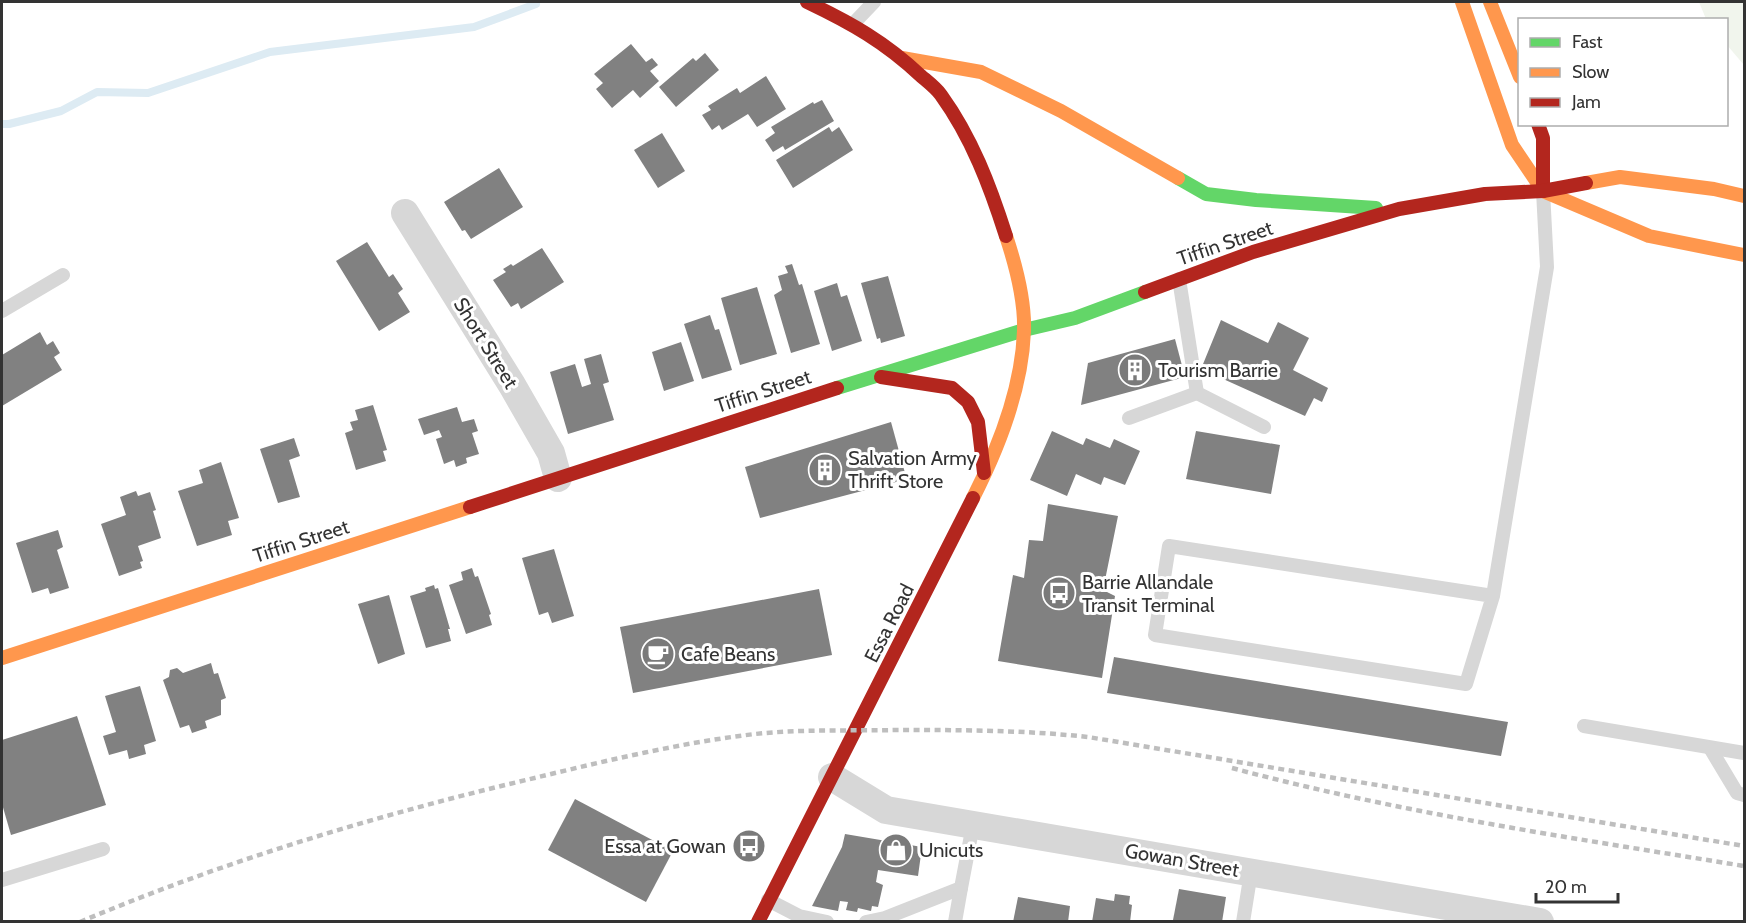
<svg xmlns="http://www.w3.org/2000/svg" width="1746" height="923" font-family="Cabin,sans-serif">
<rect width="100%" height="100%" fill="#fff"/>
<polygon fill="#f1f5ed" points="1699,2 1744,2 1744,65 1727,45 1726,20 1706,19"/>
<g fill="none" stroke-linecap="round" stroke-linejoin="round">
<polyline stroke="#ddebf3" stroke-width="8" points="2,124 9,124 61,111 97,92 148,93 270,52 474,27 536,4"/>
</g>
<g fill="#818181">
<polygon points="631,44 646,62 652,58 658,65 650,71 659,81 640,98 633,90 612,108 596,89 603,83 594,74"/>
<polygon points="705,53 719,70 676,107 659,87 693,58 696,61"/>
<polygon points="766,76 786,109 757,127 748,114 722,130 719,125 712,130 702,115 711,110 708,106 737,88 740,93"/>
<polygon points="822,100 834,121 785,150 783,146 773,152 765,140 775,133 771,127 813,102 814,104"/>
<polygon points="829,127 832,132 839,127 853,150 793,188 776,160"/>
<polygon points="662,133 685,171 658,188 634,150"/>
<polygon points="499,168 523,207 471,239 465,230 462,231 444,202"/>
<polygon points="367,242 389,277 393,274 403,289 398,293 410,312 379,331 336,261"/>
<polygon points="542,248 564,282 521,309 518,303 511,307 493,280 506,272 503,269 511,264 513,266"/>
<polygon points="792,264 799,285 802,284 820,344 791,353 774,295 782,290 778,276 788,273 785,266"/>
<polygon points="888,276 905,336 881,343 880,338 877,339 861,283"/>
<polygon points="837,283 841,297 847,295 862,341 832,351 814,291"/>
<polygon points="757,287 777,354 740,365 721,298"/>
<polygon points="710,315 715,330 719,329 732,370 702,379 684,324"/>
<polygon points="1221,320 1268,343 1278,322 1309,338 1293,370 1328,388 1322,402 1314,398 1305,416 1201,369"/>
<polygon points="40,332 47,345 53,341 60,353 54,357 62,370 2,406 2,355"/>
<polygon points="1175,339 1185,377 1081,405 1088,363"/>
<polygon points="681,342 694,381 664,391 652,352"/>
<polygon points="601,354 609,382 603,384 614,420 568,434 550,372 575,364 582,387 591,384 584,359"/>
<polygon points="373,405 387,450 383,451 386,461 356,470 345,433 353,430 350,422 358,420 355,410"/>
<polygon points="457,407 462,422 474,419 478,431 472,433 479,454 466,458 467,463 456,467 454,460 444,464 436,439 442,437 439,430 424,435 418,419"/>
<polygon points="891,422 905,473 896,482 760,518 745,467"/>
<polygon points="1052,431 1083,445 1086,438 1110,448 1114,439 1140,451 1125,485 1104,477 1101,485 1076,474 1067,496 1030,480"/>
<polygon points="1196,431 1280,445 1271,494 1186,479"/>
<polygon points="294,438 300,456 289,460 300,497 278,503 260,449"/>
<polygon points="221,462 239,518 228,521 232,535 197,546 178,491 203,483 199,470"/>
<polygon points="136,491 138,496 150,492 156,510 153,511 161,538 138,546 143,561 140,562 142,568 119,576 101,524 126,515 120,497"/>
<polygon points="1048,504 1118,516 1103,590 1115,596 1102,678 998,661 1013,575 1024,578 1029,540 1043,541"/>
<polygon points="58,530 63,547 57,550 69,588 50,594 48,588 32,593 16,543"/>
<polygon points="554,549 574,616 552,623 548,612 539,615 522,558"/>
<polygon points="472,568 475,577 478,576 491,614 489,615 492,625 466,634 449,585 463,580 461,572"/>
<polygon points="434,585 435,589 438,588 450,629 448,629 451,641 426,648 410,596 426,591 425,588"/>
<polygon points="819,589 832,655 633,693 620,627"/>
<polygon points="389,595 405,654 378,664 358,604"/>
<polygon points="1114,657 1213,674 1508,722 1501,756 1107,693"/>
<polygon points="211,663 214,674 218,673 226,698 221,700 221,715 205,721 207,728 192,733 189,725 180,728 163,680 169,677 170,670 177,668 183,673"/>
<polygon points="140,686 156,741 144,745 146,754 129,759 127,750 109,755 103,736 116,732 105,696"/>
<polygon points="77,716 106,805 11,835 2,804 2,740"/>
<polygon points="575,799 673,851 646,902 548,850"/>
<polygon points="845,834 922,847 918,876 878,870 876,882 883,885 878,907 872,906 871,911 858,908 857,912 846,910 848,902 840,901 838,911 812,906 842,847"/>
<polygon points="1179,889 1226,897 1222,922 1173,920"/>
<polygon points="1115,894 1130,896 1129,904 1132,905 1130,922 1092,922 1096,898 1114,901"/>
<polygon points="1018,897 1070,906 1068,922 1013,922"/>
</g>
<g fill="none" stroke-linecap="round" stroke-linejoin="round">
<g stroke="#d7d7d7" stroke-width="14">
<polyline points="853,24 874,2"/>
<polyline points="2,311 63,275"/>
<polyline points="1197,393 1264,427"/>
<polyline points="1129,418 1197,393 1179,279"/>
<polyline points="1493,596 1169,546 1155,635 1466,684 1493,596 1547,267 1543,191"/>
<polyline points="1584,726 1744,753"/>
<polyline points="1710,748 1737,793 1744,795"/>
<polyline points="2,880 103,849"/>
<polyline points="768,900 799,916 827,922"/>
<polyline points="866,922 885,918 961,888 973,825"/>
<polyline points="955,922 961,888"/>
<polyline points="1243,922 1251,872"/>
</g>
<g stroke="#d7d7d7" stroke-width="28">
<polyline points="405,213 512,385 551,453 558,478"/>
<polyline points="832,777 886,810 1540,922"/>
</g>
<g stroke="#63d668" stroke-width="14">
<polyline points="1178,178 1206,194 1256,200 1376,208"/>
<polyline points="837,388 1024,330 1075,318 1145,292"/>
</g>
<g stroke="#ff974d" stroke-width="14">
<polyline points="1462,2 1512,145 1543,191 1649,236 1744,255"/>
<polyline points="1490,2 1520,77"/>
<polyline points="902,58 981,72 1061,111 1178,178"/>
<polyline points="1586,183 1620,177 1714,189 1744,196"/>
<path d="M973 498C998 449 1022 387 1024 331 1025 302 1015 263 1006 236"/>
<polyline points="2,658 470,507"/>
</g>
<g stroke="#b3261e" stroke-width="14">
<path d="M807 2C851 23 885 42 921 76 928 82 936 88 941 95 972 138 990 186 1006 236"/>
<polyline points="1538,124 1543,138 1543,191"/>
<polyline points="1145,292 1253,252 1399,209 1485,194 1543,191 1586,183"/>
<polyline points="881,377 952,388 968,402 978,422 984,473"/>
<polyline points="470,507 837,388"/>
<polyline points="758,922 973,498"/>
</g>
<g stroke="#bebebe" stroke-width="4.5" stroke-dasharray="6 4.5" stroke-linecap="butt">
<path d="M1232 768C1400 813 1573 838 1744 866"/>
<path d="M80 922C225 861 374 816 526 780 601 762 678 743 755 734 802 729 849 731 896 730 960 730 1024 730 1088 737L1744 846"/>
</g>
</g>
<defs>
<g id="building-disc" transform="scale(1.725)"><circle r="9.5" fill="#7a7a7a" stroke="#fff"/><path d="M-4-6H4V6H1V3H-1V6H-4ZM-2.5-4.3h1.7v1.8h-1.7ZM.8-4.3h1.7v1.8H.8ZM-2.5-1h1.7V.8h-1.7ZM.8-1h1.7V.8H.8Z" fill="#fff"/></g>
<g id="bus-disc" transform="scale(1.725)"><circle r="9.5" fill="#7a7a7a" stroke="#fff"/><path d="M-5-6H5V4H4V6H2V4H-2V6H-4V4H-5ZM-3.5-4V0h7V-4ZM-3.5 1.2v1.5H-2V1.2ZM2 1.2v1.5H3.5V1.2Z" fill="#fff"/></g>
<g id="cafe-disc" transform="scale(1.725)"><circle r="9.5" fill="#7a7a7a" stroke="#fff"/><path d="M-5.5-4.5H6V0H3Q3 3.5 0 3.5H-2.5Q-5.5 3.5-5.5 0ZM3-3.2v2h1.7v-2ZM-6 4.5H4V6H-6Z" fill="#fff"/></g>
<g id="shop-disc" transform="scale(1.725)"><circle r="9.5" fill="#7a7a7a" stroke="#fff"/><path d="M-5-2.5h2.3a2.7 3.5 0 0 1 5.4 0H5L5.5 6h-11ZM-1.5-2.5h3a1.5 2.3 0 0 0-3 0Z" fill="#fff"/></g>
</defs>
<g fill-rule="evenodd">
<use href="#building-disc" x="1135" y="370"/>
<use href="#building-disc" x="825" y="470"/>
<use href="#bus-disc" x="1059" y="593"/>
<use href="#cafe-disc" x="658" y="654"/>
<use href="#bus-disc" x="749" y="846"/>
<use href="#shop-disc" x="896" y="850"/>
</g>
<g text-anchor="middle" stroke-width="6" stroke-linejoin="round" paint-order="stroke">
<g font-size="20" fill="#333" stroke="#fff">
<text transform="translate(1225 243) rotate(-19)" y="7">Tiffin Street</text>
<text transform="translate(486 343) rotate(58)" y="7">Short Street</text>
<text transform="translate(763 391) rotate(-18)" y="7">Tiffin Street</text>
<text transform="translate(301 541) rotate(-18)" y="7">Tiffin Street</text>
<text transform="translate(889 623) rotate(-63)" y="7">Essa Road</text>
<text transform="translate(1182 860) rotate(10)" y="7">Gowan Street</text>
</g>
<g font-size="20" fill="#333" stroke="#fff" text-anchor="start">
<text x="1158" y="377">Tourism Barrie</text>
<text x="848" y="465">Salvation Army<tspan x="848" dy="23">Thrift Store</tspan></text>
<text x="1082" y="589">Barrie Allandale<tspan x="1082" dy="23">Transit Terminal</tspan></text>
<text x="681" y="661">Cafe Beans</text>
<text x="726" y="853" text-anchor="end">Essa at Gowan</text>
<text x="919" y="857">Unicuts</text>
</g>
</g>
<rect width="1746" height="923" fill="none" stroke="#333333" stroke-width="6"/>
<rect x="1518" y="18" width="210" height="108" fill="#ffffff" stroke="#adadad" stroke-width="1.5"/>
<rect x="1530" y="38" width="30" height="9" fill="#63d668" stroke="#adadad" stroke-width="1.5"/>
<text x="1572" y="48" font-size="18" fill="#333333">Fast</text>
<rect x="1530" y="68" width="30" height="9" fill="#ff974d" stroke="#adadad" stroke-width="1.5"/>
<text x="1572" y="78" font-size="18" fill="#333333">Slow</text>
<rect x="1530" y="98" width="30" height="9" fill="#b3261e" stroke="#adadad" stroke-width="1.5"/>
<text x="1572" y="108" font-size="18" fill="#333333">Jam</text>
<path d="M1536 893v9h82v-9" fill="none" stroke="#333333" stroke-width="3"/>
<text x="1545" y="893" font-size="18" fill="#333333" stroke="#ffffff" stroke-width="4.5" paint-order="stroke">20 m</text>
</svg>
